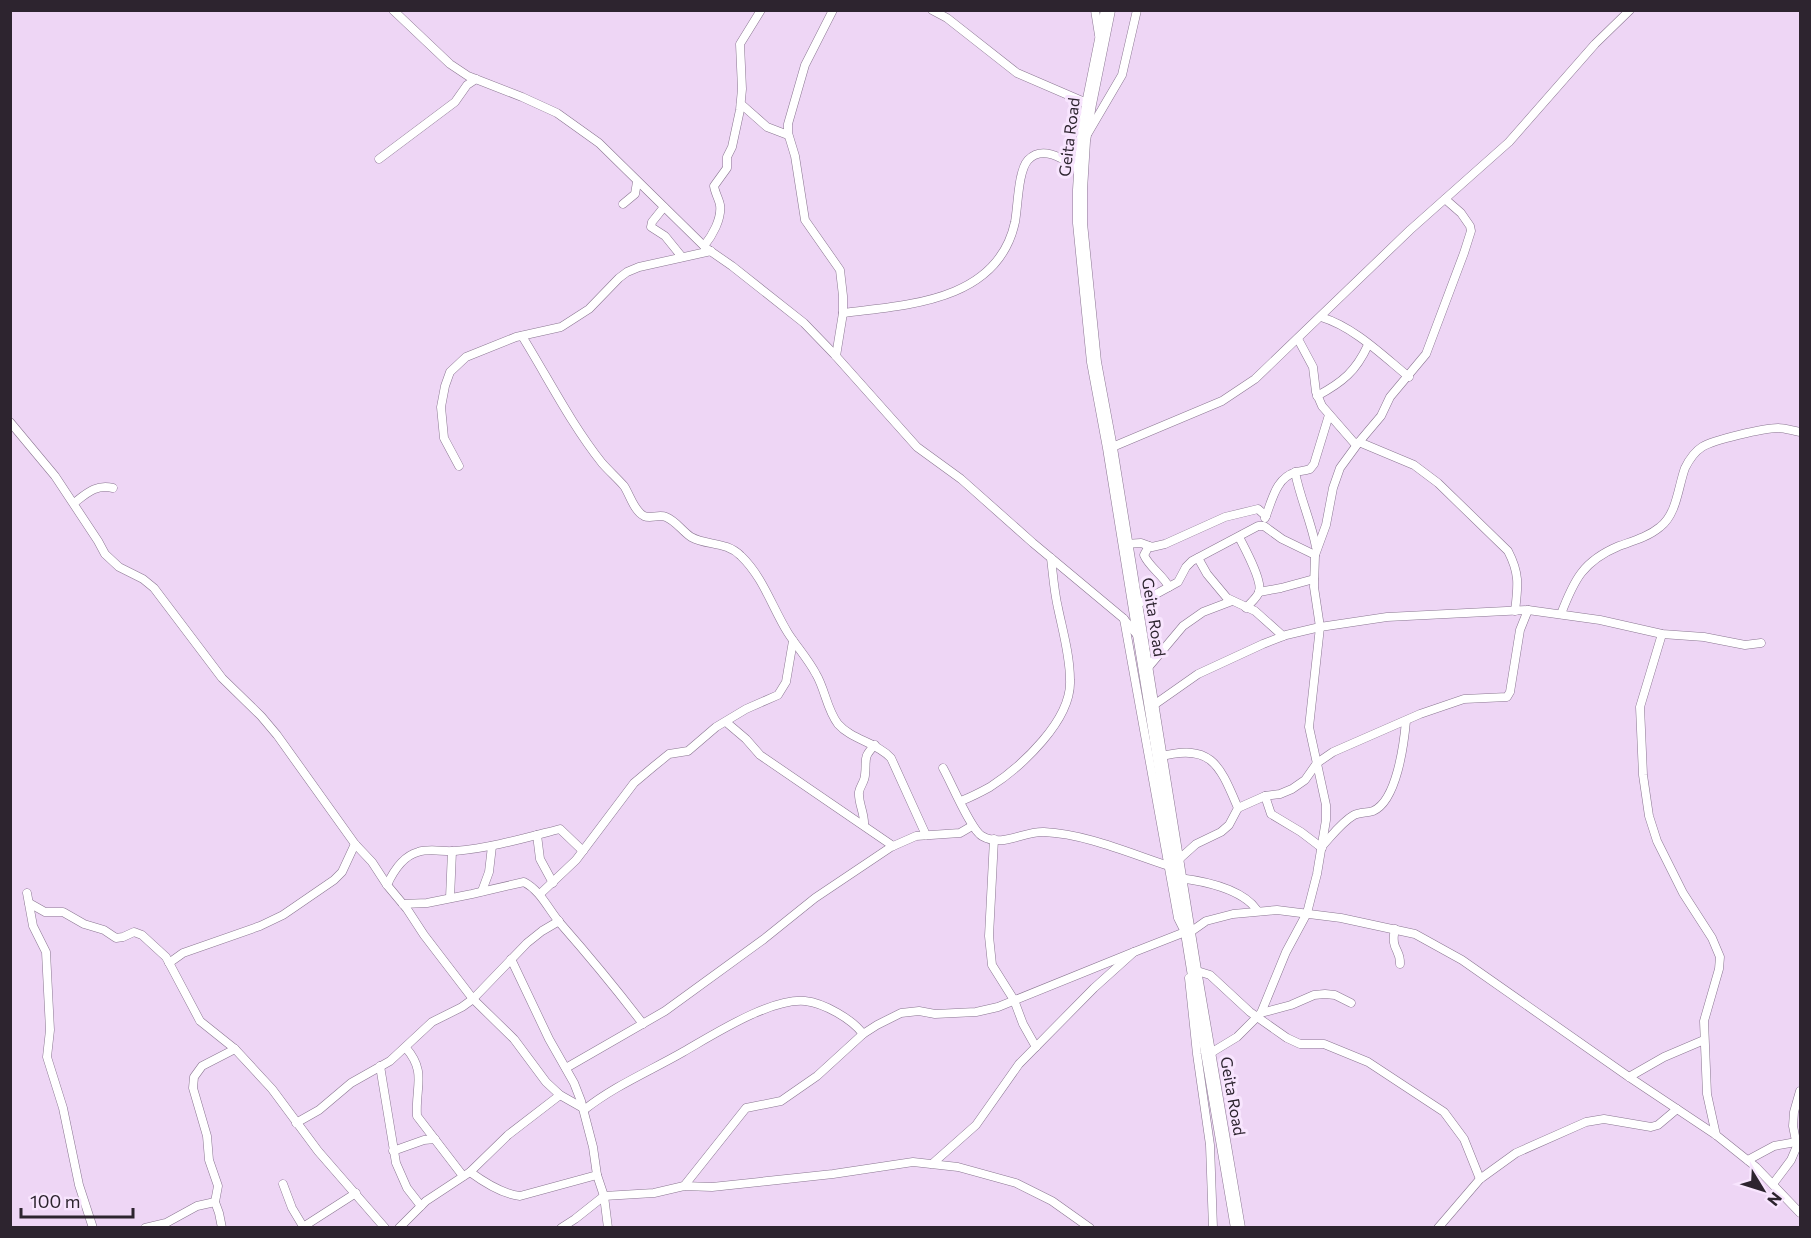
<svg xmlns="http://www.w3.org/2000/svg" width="1811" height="1238" font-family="Commissioner,sans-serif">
<rect width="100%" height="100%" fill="#eed6f5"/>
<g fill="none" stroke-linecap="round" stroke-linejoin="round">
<g stroke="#8a7691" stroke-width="9">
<g id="street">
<polyline points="393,10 450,64 468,76 522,97 557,113 599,143 706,248 732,266 804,323 834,354 917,447 961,479 1033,543 1123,618 1138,636"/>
<polyline points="833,10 805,65 788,124 788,133 795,156 805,220 840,270 843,296 843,313 836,356"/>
<polyline points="932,10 947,18 1017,73 1089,104"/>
<polyline points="1095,10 1099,35"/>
<polyline points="741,104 767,127 788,135"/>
<polyline points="1088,133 1122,75 1137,10"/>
<polyline points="379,159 455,102 467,85 476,79"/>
<polyline points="623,204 635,194 637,182"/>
<polyline points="664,207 652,222 651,227 665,236 682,257"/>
<path d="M704 246C712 236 722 219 720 205 719 199 715 193 714 186L727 168V157L732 147 740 110 742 89 740 44 761 10"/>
<path d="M843 313C909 305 998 301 1015 222 1018 206 1018 171 1028 160 1044 143 1069 162 1081 172"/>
<path d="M1321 317C1354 327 1382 355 1409 377"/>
<path d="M522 336C548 378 571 424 602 463 609 471 617 478 624 486 630 495 634 511 644 516 651 519 659 514 666 517 676 521 682 531 691 537 707 546 726 541 741 556 763 577 772 607 788 633 797 647 808 659 816 674 825 689 827 710 838 724 852 740 876 742 891 758L926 835"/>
<polyline points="1298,339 1313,367 1316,392 1322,406 1356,445"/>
<path d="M1317 396C1343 382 1356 371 1368 345"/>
<polyline points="10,422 55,476 98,541 105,554 119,567 143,579 154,588 222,678 261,716 277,735 355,844 372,862 387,885 407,909 424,935 473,999 514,1039 546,1082 560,1095 583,1108"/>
<path d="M1359 442 1414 465 1438 483 1508 551C1520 574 1518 586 1515 611"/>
<polyline points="1110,448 1222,401 1255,379 1410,230 1509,142 1595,44 1630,10"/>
<polyline points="459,466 444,438 441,407 445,386 450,372 466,357 516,337 561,327 589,309 619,278 627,272 639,267 711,251"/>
<path d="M1295 472C1300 498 1311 521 1316 547"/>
<path d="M74 503C87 493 96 484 113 488"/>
<path d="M1265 518C1272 502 1275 478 1296 472 1300 471 1305 471 1310 469L1314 464 1329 415"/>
<path d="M1239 537C1244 547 1263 581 1259 592 1257 598 1250 603 1246 608"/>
<polyline points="1125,544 1141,543 1152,547 1165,544 1225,517 1258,509 1266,516"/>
<path d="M1149 546 1144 555C1149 567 1163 575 1169 587"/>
<polyline points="1198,558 1207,574 1227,598 1255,611 1283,636"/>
<polyline points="1259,592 1281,588 1314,579"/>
<polyline points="1136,605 1178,582 1186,567 1192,561 1258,526 1264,526 1282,539 1315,555"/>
<path d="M1561 614C1574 580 1583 561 1619 546 1633 541 1648 537 1660 527 1677 514 1678 487 1685 468 1689 460 1694 452 1702 447 1713 440 1764 428 1778 428 1785 428 1793 431 1800 432"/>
<polyline points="1124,619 1178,918 1183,928"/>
<polyline points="1662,634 1640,707 1643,775 1649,816 1657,841 1683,893 1712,938 1720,957 1719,969 1704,1021 1707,1094 1716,1135"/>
<polyline points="1146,670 1183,626 1203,612 1232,601"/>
<polyline points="1151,707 1198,674 1263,644 1286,635 1320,627 1387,617 1528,610 1600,620 1662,634 1704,637 1745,645 1761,643"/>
<polyline points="726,722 746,739 760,755 893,846"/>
<path d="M1159 757C1212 742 1220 766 1238 808L1229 825 1221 832 1196 844 1176 862"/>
<path d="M943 768C951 782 971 830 982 836 1003 848 1023 831 1044 832 1086 834 1129 853 1169 866"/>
<polyline points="1265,796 1271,814 1301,832 1322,848"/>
<path d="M961 801C971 797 981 792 990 787 1021 767 1072 720 1070 680 1070 656 1063 632 1058 608 1054 591 1053 574 1051 558"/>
<polyline points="1238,808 1265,796 1280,794 1292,789 1305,780 1317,763 1333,752 1420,714 1464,699 1507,697 1510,692 1520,630 1528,610"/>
<path d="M864 825C865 814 858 803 859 792 860 786 865 781 865 775 867 759 862 758 875 745"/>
<polyline points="537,835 540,859 553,883"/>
<polyline points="994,839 989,936 992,965 1014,1000 1023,1024 1036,1047"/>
<path d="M1324 844C1333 834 1342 822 1354 815 1360 812 1367 813 1373 811 1397 801 1404 743 1406 721"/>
<path d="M1179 878C1204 881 1242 889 1257 910"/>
<path d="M387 885C393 872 403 856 418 852 430 848 443 852 455 851 491 848 525 838 560 829L583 851"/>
<polyline points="482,891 489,872 492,846"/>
<polyline points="27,893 33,926 46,952 50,1030 47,1057 63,1108 79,1185 93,1228"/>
<polyline points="540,894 576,860 634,783 653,767 669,754 688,751 716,727 746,709 778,695 786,682 793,641"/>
<polyline points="450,898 452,851"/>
<polyline points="29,903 45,912 63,912 84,924 104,930 116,938 123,937 134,932 142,935 166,957 200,1021 235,1049 272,1089 318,1151 385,1228"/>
<path d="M403 904 427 903 472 894 524 882C541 891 548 909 560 923 589 956 617 990 643 1024"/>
<path d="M1395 929C1390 950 1401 949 1400 964"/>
<polyline points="1189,933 1206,921 1233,914 1277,910 1341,918 1415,934 1462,960 1629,1077 1716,1135 1756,1167 1800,1213"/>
<polyline points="511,959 549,1039 574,1083 581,1101 593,1147 597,1175 604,1196 608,1228"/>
<polyline points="169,963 183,953 260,926 283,915 334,880 342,872 355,844"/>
<polyline points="1194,970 1210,975 1250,1012 1287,1038 1300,1044 1324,1044 1368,1062 1444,1112 1464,1139 1480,1179"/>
<polyline points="1189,978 1197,1054 1210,1145 1213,1228"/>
<polyline points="1261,1013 1291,1005 1314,995 1325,994 1335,995 1351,1003"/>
<path d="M406 1048C427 1072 415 1087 417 1116L463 1176"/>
<polyline points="1209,1054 1237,1037 1261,1013 1286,952 1307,913 1317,874 1326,820 1326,805 1309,727 1320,627 1314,587 1315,555 1326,525 1333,488 1340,468 1359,442 1381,416 1390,397 1426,354 1464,253 1471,231 1470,226 1461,213 1445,199"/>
<polyline points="380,1066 396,1163 407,1188 421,1206"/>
<polyline points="566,1068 665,1011 764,939 815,898 891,847 916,836 960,833 972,826"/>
<polyline points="1629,1077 1664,1057 1704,1040"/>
<path d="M584 1110C614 1086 650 1071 683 1052 713 1035 770 998 805 1001 824 1003 852 1019 863 1034"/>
<polyline points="296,1123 319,1110 351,1083 390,1061 432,1022 462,1007 473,999 527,943 542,931 559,921"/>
<polyline points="393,1151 424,1140 435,1139"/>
<polyline points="1748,1160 1774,1146 1796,1142"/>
<polyline points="932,1164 976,1125 1019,1064 1094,988 1134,952 1185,932"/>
<path d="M470 1172C485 1183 502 1194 520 1196L597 1175"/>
<polyline points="283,1184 292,1208 304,1228"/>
<polyline points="1773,1184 1791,1160 1797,1146 1793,1126 1794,1112 1800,1091"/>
<polyline points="684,1186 746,1108 781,1101 817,1076 863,1034 877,1025 901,1013 919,1011 935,1014 976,1012 998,1007 1134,952"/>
<polyline points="303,1227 356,1193"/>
<polyline points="145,1228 166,1223 197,1206 215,1202"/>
<polyline points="222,1228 219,1213 215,1202 218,1186 209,1160 207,1136 193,1088 194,1077 202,1066 235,1049"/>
<polyline points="399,1228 426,1201 470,1172 508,1135 560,1095"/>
<polyline points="561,1228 575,1219 604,1196 654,1193 684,1186 712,1187 833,1174 913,1162 958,1167 1016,1183 1052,1201 1090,1228"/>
<polyline points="1438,1228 1480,1179 1516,1153 1586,1122 1604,1119 1651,1127 1658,1125 1677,1109"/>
</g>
</g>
<g stroke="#8a7691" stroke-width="15">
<polyline id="highway" points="1108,10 1089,104 1083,141 1080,190 1080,223 1094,362 1110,448 1194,970 1238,1228"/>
</g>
<use href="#street" stroke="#fff" stroke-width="8"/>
<use href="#highway" stroke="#fff" stroke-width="14"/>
</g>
<g text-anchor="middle" stroke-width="6" stroke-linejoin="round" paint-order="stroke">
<g font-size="16" fill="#2d242f" stroke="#f8e5fe">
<text transform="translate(1069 137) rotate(-83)" y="6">Geita Road</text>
<text transform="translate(1154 617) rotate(81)" y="6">Geita Road</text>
<text transform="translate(1233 1096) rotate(80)" y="6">Geita Road</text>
</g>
</g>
<rect width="1811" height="1238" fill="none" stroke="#2d242f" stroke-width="24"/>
<g transform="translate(1763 1190) rotate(128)" stroke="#f8e5fe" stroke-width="4.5" paint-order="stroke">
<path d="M0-4.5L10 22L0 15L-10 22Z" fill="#2d242f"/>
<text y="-9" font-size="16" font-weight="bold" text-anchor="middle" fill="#2d242f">N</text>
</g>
<path d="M21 1208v9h112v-9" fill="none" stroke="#2d242f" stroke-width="3"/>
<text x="30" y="1208" font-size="18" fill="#2d242f" stroke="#f8e5fe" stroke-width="4.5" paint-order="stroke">100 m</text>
</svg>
